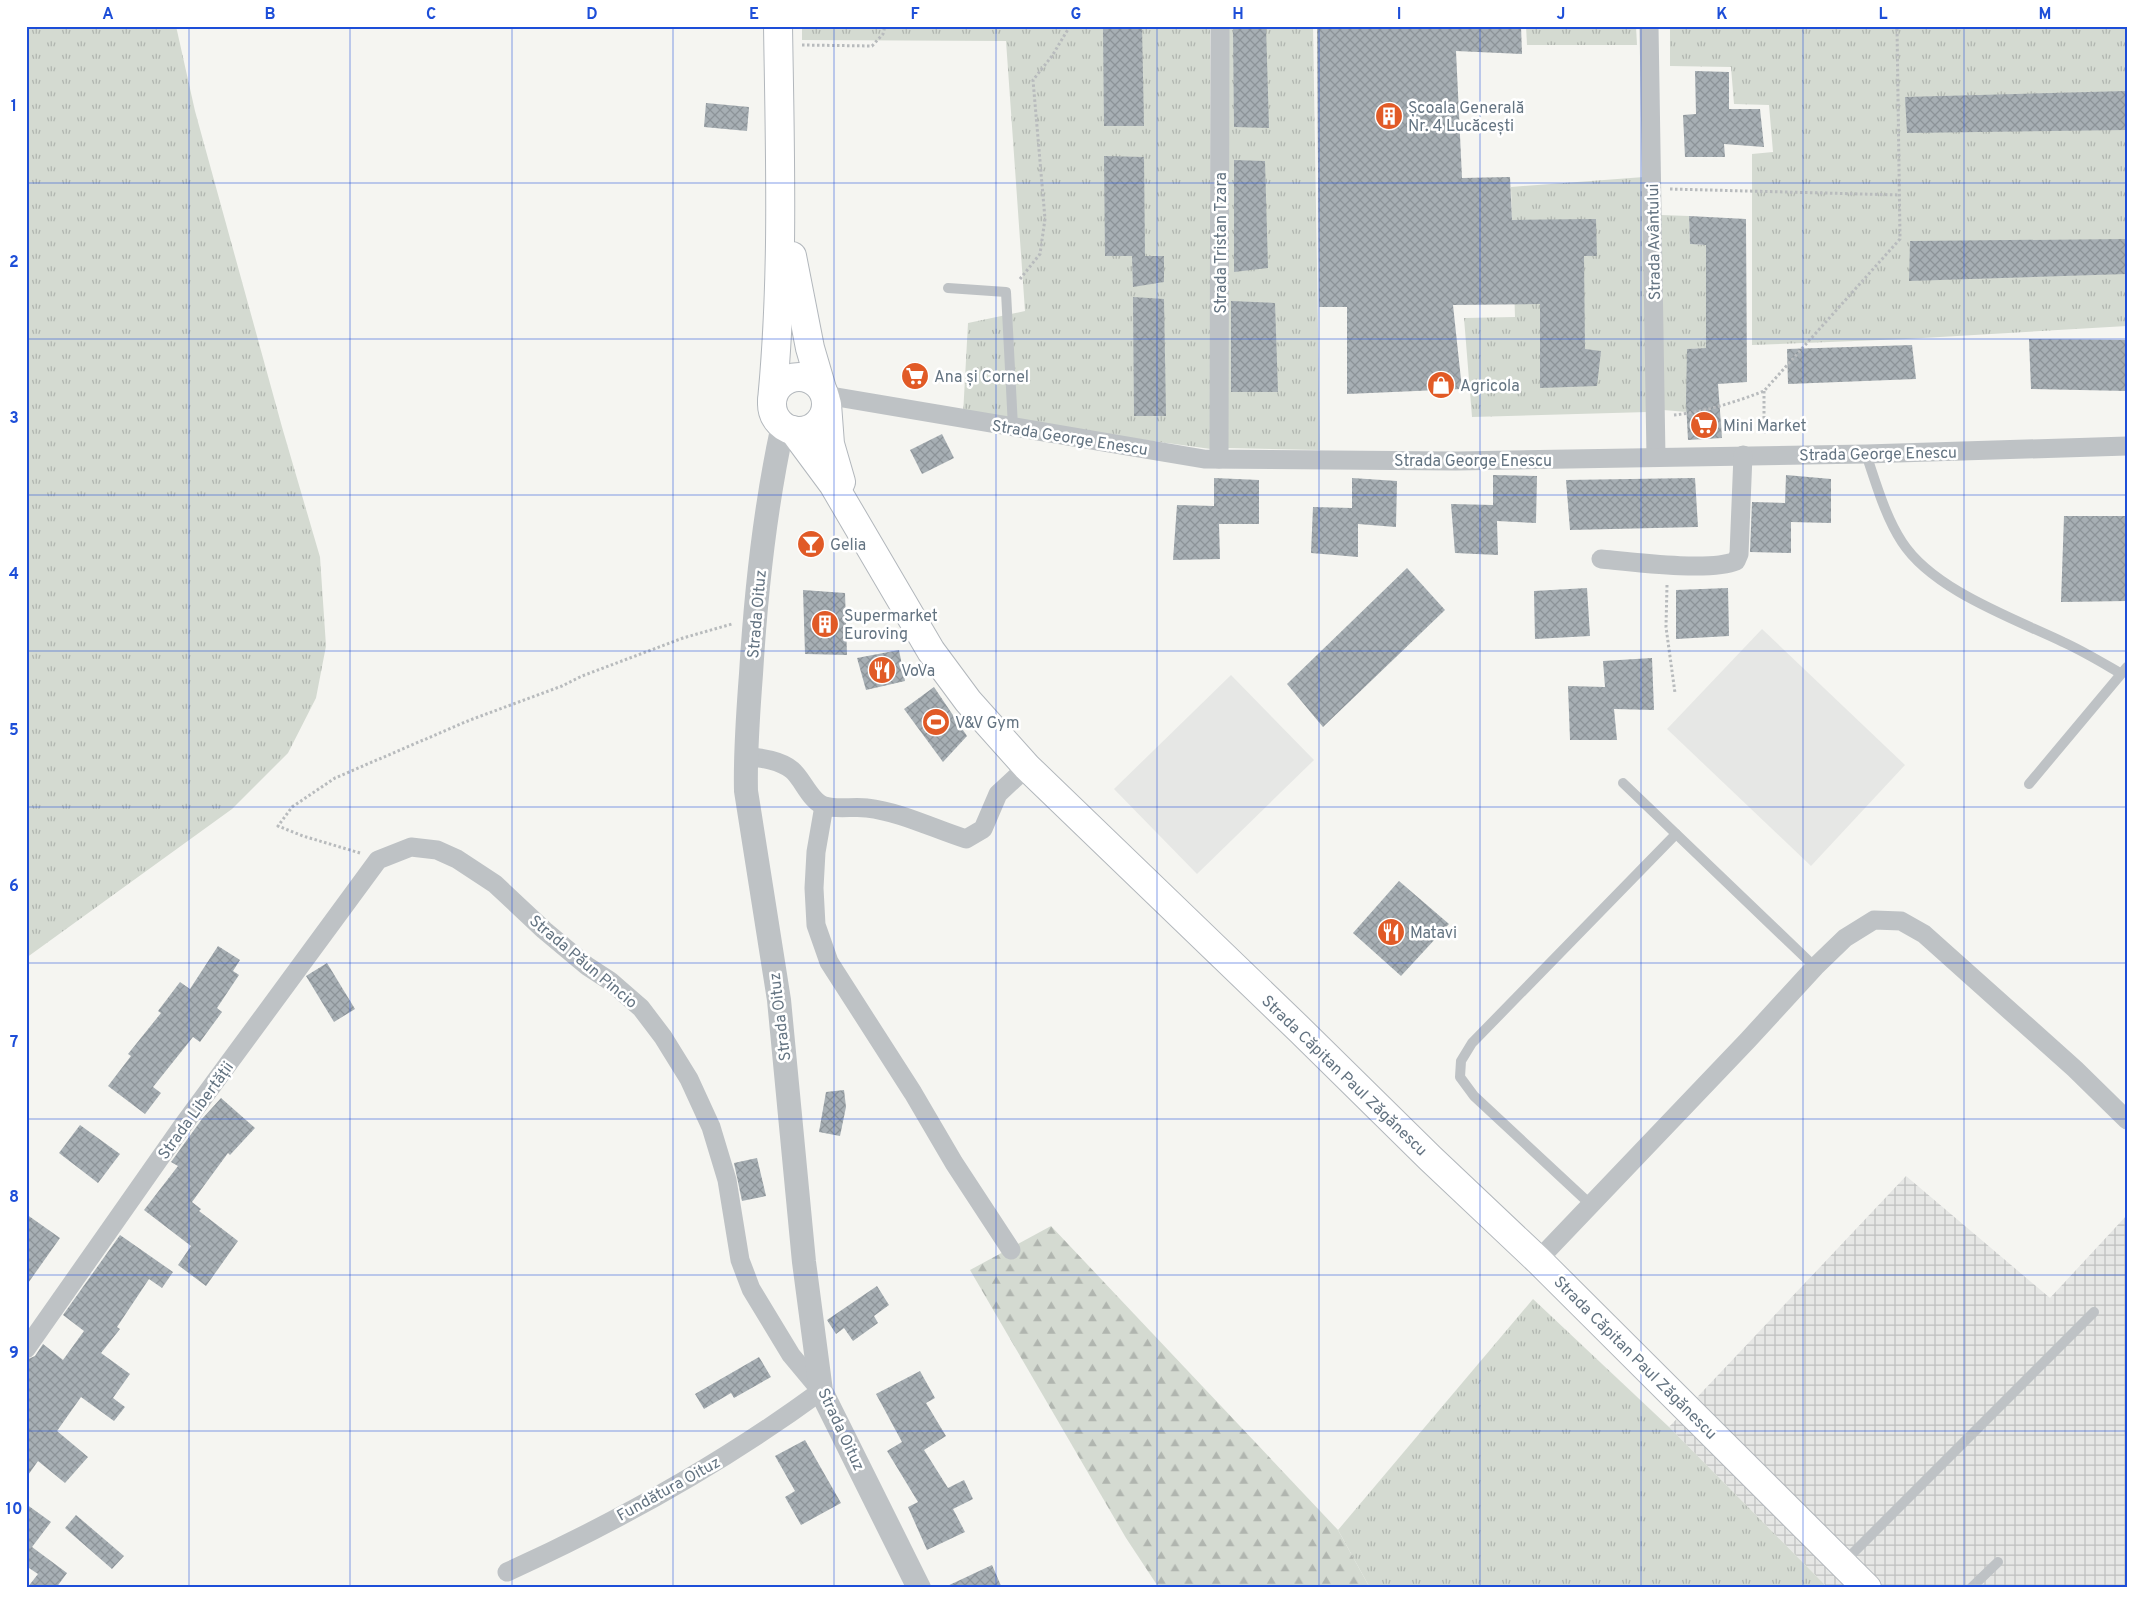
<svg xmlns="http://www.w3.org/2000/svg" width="2153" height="1614" font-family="Overpass,sans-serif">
<defs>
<pattern id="industrial-grid" width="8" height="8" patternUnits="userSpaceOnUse" patternTransform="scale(1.25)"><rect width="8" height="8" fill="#e6e7e5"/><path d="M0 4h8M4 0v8" fill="none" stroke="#bec0bf"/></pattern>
<pattern id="grass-tufts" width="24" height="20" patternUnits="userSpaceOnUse" patternTransform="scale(1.25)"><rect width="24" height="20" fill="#d4dad1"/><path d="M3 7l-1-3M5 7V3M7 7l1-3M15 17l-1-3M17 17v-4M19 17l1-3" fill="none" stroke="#b0b5af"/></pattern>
<pattern id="forest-firs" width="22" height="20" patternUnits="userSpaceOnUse" patternTransform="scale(1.25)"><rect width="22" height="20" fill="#d4dad1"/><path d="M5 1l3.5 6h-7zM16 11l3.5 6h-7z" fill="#b0b5af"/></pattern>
<pattern id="building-cross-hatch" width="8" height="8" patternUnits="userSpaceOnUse" patternTransform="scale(1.25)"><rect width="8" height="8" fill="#a7afb4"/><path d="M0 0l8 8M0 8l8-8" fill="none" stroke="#8c9398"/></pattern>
</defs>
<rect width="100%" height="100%" fill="#f5f5f1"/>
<g fill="#e6e7e5">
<polygon points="1762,629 1905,765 1811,866 1667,729"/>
<polygon points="1231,675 1314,760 1197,874 1114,789"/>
</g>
<polygon fill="url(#industrial-grid)" points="1906,1176 2050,1298 2127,1215 2127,1588 1828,1588 1669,1427"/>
<g fill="url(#grass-tufts)">
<polygon points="26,26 176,26 195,111 282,427 320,557 326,646 316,698 288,753 232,809 26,958 26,706 28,698 26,588"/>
<polygon points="802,26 1210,26 1211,449 963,415 968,323 1025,311 1006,41 802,40"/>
<polygon points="1228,26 1313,26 1320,450 1227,448"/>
<polygon points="1526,26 1636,26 1637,45 1527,45"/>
<polygon points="1670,26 2127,26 2127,326 1906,339 1752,345 1752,154 1773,152 1769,105 1734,104 1731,67 1670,66"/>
<polygon points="1644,177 1648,412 1472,417 1464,318 1515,317 1511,187"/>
<polygon points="1661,215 1689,216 1690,244 1706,245 1706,348 1687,349 1687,412 1663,410"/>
<polygon points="1533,1299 1669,1427 1828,1588 1370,1588 1338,1530"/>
</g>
<polygon fill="url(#forest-firs)" points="1051,1226 1338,1530 1370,1588 1159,1588 1126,1538 970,1270"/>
<g fill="url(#building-cross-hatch)">
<polygon points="1103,26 1142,26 1144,126 1104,126"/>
<polygon points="1233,26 1266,26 1269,128 1234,127"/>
<polygon points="1317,26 1521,26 1522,54 1456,51 1462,178 1510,177 1512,220 1596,219 1597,256 1584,256 1585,349 1601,351 1597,386 1540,388 1540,304 1453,305 1462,389 1347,394 1347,307 1319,307"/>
<polygon points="1695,71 1729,72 1729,109 1760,109 1764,147 1724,144 1725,157 1685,157 1683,115 1696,114"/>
<polygon points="2127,91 2127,130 1907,133 1905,97"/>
<polygon points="706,103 749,107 747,131 704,127"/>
<polygon points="1104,156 1144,157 1145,256 1105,256"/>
<polygon points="1234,160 1265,161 1268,268 1234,272"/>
<polygon points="1689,216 1746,219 1747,382 1718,384 1722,438 1688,440 1686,402 1687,349 1706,348 1706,245 1690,244"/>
<polygon points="2127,239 2127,274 1909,281 1910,241"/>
<polygon points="1132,256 1164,256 1164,282 1133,287"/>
<polygon points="1133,297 1164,299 1166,416 1134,416"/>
<polygon points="1231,301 1275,303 1278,392 1231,392"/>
<polygon points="2029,339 2127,340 2127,391 2031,389"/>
<polygon points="1912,345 1916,379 1788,384 1787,349"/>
<polygon points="942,434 954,458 922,474 910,450"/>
<polygon points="1493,475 1537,476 1536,523 1497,521 1498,555 1455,553 1451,504 1493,505"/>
<polygon points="1786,475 1831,479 1831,523 1791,522 1791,553 1750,552 1752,502 1785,503"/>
<polygon points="1214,478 1259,480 1259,524 1219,524 1220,559 1173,560 1177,505 1214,506"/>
<polygon points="1352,478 1397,481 1396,527 1358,524 1358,557 1311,553 1313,507 1352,508"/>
<polygon points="1695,478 1698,527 1570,530 1566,480"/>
<polygon points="2064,516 2127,516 2127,601 2061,602"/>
<polygon points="1407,568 1445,610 1323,727 1287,684"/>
<polygon points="1587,588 1590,636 1535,639 1534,591"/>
<polygon points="1728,588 1729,636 1676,639 1676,590"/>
<polygon points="803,590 845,593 847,655 805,654"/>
<polygon points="899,650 905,681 866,690 857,658"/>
<polygon points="1652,658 1654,710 1614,709 1617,740 1570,740 1568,686 1605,687 1603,661"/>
<polygon points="934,687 967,736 943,762 904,709"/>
<polygon points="1399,881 1449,924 1401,976 1353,933"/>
<polygon points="218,946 240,960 233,971 239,975 217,1008 222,1012 200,1042 193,1037 153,1087 161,1093 145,1114 108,1086 131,1056 128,1054 161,1013 158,1011 180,982 190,989"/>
<polygon points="327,963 355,1009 334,1022 306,976"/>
<polygon points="844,1090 846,1107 840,1136 819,1132 826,1092"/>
<polygon points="221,1098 255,1128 230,1155 228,1153 192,1202 201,1209 199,1211 238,1241 206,1286 178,1265 191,1246 144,1210 178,1166 171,1162 202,1119"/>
<polygon points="80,1125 120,1154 98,1183 59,1153"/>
<polygon points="757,1158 766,1196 742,1201 734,1163"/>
<polygon points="26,1214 60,1238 26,1286"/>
<polygon points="120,1235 173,1272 162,1288 149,1279 117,1327 120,1329 101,1353 130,1374 113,1398 125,1407 114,1421 81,1397 57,1431 88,1457 65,1483 38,1461 26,1478 26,1360 35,1356 43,1344 63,1360 84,1331 63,1315"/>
<polygon points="877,1286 889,1305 874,1316 878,1323 853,1341 844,1328 836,1334 827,1320"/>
<polygon points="759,1357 771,1377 734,1398 731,1393 704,1409 695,1394"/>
<polygon points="920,1371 935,1398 926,1403 946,1436 924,1450 948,1488 964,1480 973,1499 953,1509 965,1532 927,1550 908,1507 918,1502 887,1451 902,1442 876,1394"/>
<polygon points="805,1440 841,1503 801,1525 785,1497 795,1491 775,1456"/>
<polygon points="26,1504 51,1522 32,1547 67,1573 56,1588 27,1588 38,1574 26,1566"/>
<polygon points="76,1515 124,1556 112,1569 65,1528"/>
<polygon points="992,1565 1002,1588 943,1588"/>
</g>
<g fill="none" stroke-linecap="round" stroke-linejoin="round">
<g stroke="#b2b7bc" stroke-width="30">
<g id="secondary">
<polyline points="792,256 810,348 822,389"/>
<circle cx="799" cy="404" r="27"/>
<path d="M772 401C784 276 780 151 778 26"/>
<polyline points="827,404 830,444 841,482"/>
<polyline points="793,430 833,484 931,651 968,701 1027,767 1301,1031 1430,1158 1538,1260 1867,1588"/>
</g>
</g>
<g stroke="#b8bbbd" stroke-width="3" stroke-dasharray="2.5 2.5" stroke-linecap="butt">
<polyline points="802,45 872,46 883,34 885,26"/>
<polyline points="1670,189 1900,195"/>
<polyline points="1020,279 1040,254 1045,219 1033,80 1052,56 1070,26"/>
<polyline points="1764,391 1764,436"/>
<path d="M1674 415C1704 412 1736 402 1764 391L1900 239 1897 26"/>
<polyline points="1667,585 1666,627 1675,693"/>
<polyline points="360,853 303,836 278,826 292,807 335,778 470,720 562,686 582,676 683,638 732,624"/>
</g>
<g stroke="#bec2c5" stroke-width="10">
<polyline points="948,288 1006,292 1013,427"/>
<path d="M1866 454C1876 483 1885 516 1902 542 1933 590 2013 618 2063 642 2083 651 2101 662 2120 673"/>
<polyline points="1623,783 1815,967"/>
<polyline points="2029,784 2127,667"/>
<polyline points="1590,1204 1474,1096 1460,1077 1461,1061 1472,1043 1676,834"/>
<polyline points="1843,1563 2094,1312"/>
<polyline points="1971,1588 1998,1562"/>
</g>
<g stroke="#bec2c5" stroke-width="19">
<polyline points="1649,26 1656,457"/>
<polyline points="825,395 1204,459 1456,461 1866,454 2127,446"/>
<polyline points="1219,459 1220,26"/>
<path d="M1601 559C1632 562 1711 572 1736 561L1739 554 1743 455"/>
<path d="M745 756C761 758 780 760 792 770 803 779 811 803 825 806 838 810 854 806 867 808 901 812 934 829 966 839L983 829 998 794 1027 767"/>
<polyline points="824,806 816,852 814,888 816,925 829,962 913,1093 954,1163 1011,1250"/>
<polyline points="1538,1260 1748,1040 1815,967 1845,938 1874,920 1901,921 1924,934 2075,1069 2127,1120"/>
<path d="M26 1349 181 1128 378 860 411 847 437 850 457 859 495 884 544 930 587 966 610 981 641 1008 663 1037 689 1079 711 1127 727 1180 740 1260 751 1289 791 1355 821 1391C724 1462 617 1522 507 1572"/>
</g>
<path stroke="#bec2c5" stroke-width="24" d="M783 425C765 507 756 590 751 674 748 713 745 752 746 791L779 1000 804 1262 821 1391 919 1588"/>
<use href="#secondary" stroke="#fff" stroke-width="28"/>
</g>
<path fill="none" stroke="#1d4ed8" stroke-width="1" stroke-opacity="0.55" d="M189 26V1588M350 26V1588M512 26V1588M673 26V1588M834 26V1588M996 26V1588M1157 26V1588M1319 26V1588M1480 26V1588M1641 26V1588M1803 26V1588M1964 26V1588M26 183H2127M26 339H2127M26 495H2127M26 651H2127M26 807H2127M26 963H2127M26 1119H2127M26 1275H2127M26 1431H2127"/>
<defs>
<g id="building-disc" transform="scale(1.4375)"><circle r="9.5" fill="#e15a26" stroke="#fff"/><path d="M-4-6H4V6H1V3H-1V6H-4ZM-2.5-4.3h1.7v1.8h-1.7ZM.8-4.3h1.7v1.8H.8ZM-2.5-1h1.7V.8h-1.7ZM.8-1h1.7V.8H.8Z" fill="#fff"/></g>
<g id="supermarket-disc" transform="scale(1.4375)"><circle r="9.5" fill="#e15a26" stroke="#fff"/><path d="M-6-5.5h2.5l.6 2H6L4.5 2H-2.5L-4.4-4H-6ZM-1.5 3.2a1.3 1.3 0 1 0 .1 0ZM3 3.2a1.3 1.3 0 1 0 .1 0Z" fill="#fff"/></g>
<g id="shop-disc" transform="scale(1.4375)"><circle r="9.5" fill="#e15a26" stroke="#fff"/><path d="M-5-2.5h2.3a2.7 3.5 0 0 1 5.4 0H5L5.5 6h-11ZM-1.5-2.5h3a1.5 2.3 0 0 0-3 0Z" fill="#fff"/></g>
<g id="bar-disc" transform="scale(1.4375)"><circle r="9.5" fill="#e15a26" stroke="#fff"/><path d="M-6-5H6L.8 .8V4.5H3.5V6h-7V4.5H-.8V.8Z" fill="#fff"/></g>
<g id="restaurant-disc" transform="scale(1.4375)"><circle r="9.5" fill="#e15a26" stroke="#fff"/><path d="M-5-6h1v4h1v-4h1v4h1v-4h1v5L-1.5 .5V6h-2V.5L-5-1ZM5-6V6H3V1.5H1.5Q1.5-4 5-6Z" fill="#fff"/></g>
<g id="stadium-disc" transform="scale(1.4375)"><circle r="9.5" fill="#e15a26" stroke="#fff"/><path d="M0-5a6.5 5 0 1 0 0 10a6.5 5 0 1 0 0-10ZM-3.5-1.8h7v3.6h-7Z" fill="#fff"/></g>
</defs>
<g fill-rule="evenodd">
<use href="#building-disc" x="1389" y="116"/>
<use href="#supermarket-disc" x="915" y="376"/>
<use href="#shop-disc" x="1441" y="385"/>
<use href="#supermarket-disc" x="1704" y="425"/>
<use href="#bar-disc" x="811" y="544"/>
<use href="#building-disc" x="825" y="624"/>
<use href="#restaurant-disc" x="882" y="670"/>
<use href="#stadium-disc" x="936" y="722"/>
<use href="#restaurant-disc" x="1391" y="932"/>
</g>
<g text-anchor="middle" stroke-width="5" stroke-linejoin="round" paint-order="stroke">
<g font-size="16" fill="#647482" stroke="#fff" text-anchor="start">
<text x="1408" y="113">Școala Generală<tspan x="1408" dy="18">Nr. 4 Lucăcești</tspan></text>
<text x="934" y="382">Ana și Cornel</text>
<text x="1460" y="391">Agricola</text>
<text x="1723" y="431">Mini Market</text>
<text x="830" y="550">Gelia</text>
<text x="844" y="621">Supermarket<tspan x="844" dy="18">Euroving</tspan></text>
<text x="901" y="676">VoVa</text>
<text x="955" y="728">V&amp;V Gym</text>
<text x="1410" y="938">Matavi</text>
</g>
<g font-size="16" fill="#647482" stroke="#fff">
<text transform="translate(1653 242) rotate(-91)" y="6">Strada Avântului</text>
<text transform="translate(1220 243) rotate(-90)" y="6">Strada Tristan Tzara</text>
<text transform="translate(1070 437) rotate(9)" y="6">Strada George Enescu</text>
<text transform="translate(1878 453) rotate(-1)" y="6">Strada George Enescu</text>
<text x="1473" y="466">Strada George Enescu</text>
<text transform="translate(756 614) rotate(-85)" y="6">Strada Oituz</text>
<text transform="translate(584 961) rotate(40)" y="6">Strada Păun Pincio</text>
<text transform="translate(779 1017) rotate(-97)" y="6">Strada Oituz</text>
<text transform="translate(1345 1075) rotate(44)" y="6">Strada Căpitan Paul Zăgănescu</text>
<text transform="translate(195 1110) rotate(-54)" y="6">Strada Libertății</text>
<text transform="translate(1636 1357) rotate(45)" y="6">Strada Căpitan Paul Zăgănescu</text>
<text transform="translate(842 1429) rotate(65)" y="6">Strada Oituz</text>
<text transform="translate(668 1488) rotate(-29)" y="6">Fundătura Oituz</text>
</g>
</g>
<rect width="2153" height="1614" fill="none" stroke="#ffffff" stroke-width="55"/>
<rect x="28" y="28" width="2098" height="1558" fill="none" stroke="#1d4ed8" stroke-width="2"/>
<g font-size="16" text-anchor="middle" font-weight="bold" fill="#1d4ed8">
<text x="108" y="19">A</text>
<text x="270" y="19">B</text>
<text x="431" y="19">C</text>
<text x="592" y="19">D</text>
<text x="754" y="19">E</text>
<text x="915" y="19">F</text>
<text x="1076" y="19">G</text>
<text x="1238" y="19">H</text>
<text x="1399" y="19">I</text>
<text x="1561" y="19">J</text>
<text x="1722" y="19">K</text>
<text x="1883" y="19">L</text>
<text x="2045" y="19">M</text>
<text x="14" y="111">1</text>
<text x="14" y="267">2</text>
<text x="14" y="423">3</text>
<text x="14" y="579">4</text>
<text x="14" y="735">5</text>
<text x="14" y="891">6</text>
<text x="14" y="1047">7</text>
<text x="14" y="1202">8</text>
<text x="14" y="1358">9</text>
<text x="14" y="1514">10</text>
</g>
</svg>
